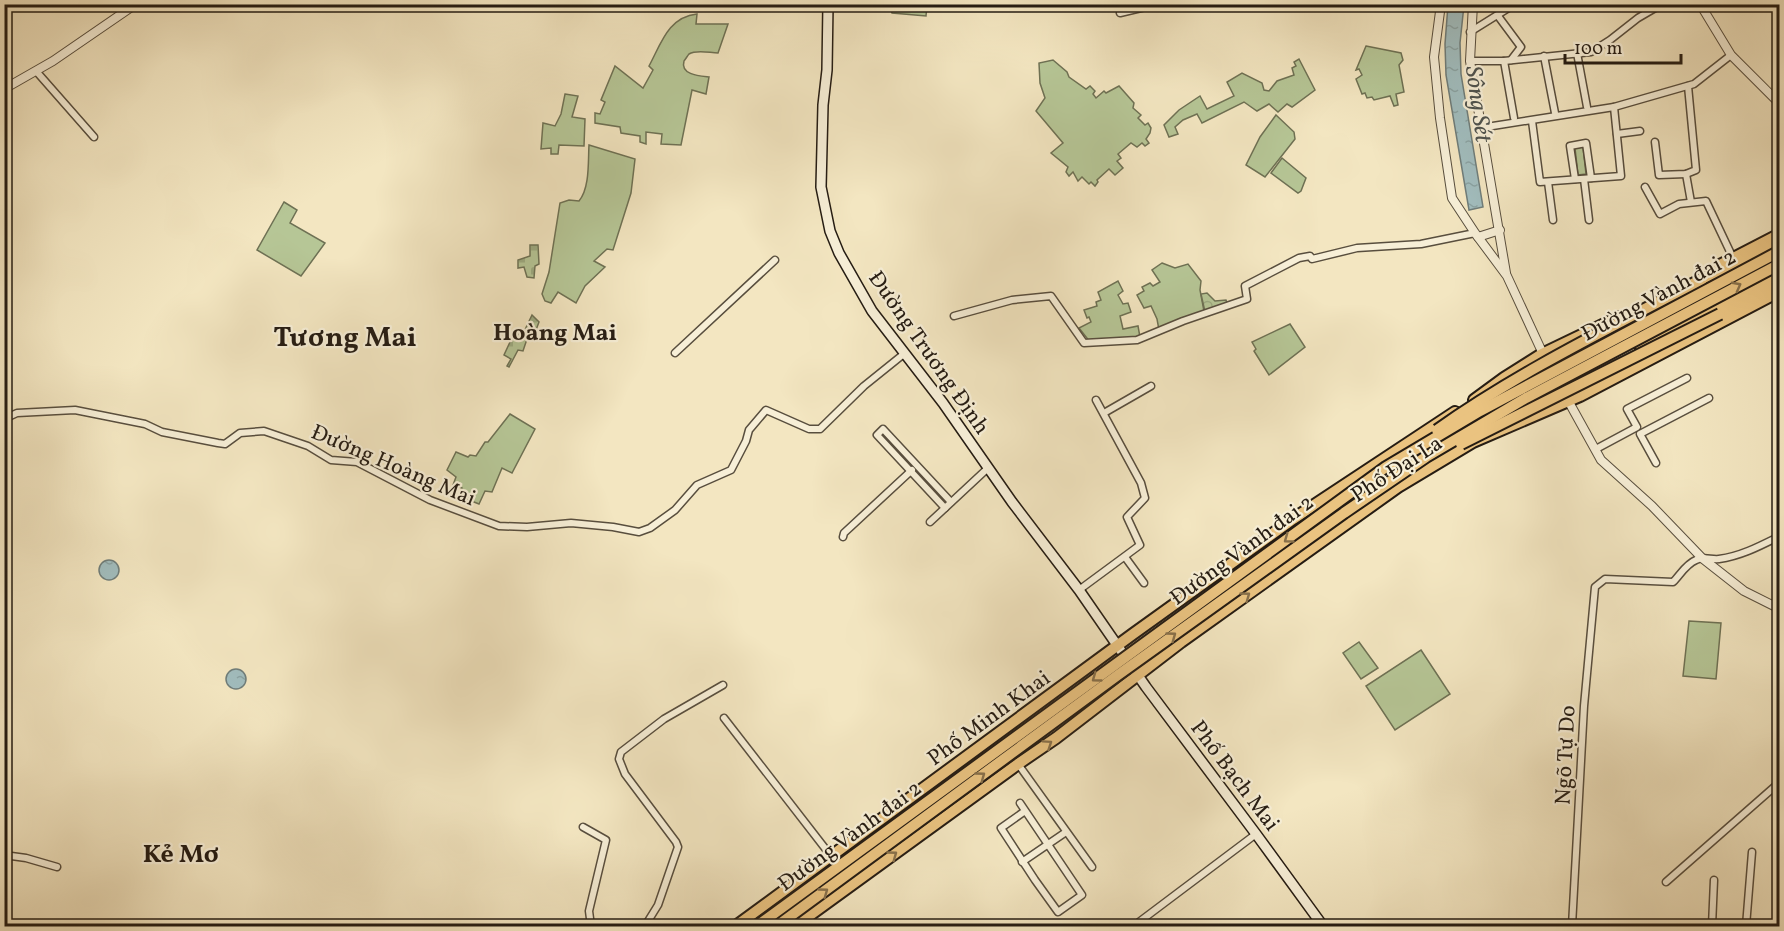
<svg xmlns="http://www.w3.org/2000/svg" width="1784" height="931" font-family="Vollkorn,serif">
<defs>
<pattern id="cemetery-stones" width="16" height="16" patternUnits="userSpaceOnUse" patternTransform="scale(1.5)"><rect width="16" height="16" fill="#b6c696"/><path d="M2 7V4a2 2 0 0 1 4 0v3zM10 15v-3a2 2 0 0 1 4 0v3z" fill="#9caa80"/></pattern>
<pattern id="park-crowns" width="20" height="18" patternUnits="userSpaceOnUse" patternTransform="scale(1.5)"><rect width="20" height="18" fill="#b6c696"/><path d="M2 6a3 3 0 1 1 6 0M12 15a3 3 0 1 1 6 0" fill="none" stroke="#9caa80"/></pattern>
<pattern id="water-ripples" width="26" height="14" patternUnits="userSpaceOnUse" patternTransform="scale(1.5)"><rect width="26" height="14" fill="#a1bdbe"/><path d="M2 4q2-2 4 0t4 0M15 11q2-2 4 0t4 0" fill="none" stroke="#8aa2a2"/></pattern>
</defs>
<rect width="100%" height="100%" fill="#f3e6c1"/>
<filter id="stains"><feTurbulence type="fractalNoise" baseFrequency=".00333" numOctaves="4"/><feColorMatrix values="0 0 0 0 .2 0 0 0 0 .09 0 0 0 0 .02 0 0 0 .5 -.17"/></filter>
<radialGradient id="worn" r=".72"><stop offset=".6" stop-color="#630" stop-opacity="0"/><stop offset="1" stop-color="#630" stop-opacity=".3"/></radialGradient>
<g fill="#b6c696" stroke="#6e7154" stroke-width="1.5">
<polygon points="890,5 927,5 926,16 892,13"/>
<path d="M697 14 696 24H728L718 53C710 53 697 49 689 54 688 55 685 60 684 61 680 75 700 76 709 77L706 94 692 90 681 145 661 144 662 134 646 132V144L640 142V136L621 133 620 127 595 123V113L600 114 605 102 601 100 615 66 643 88 653 70 649 66C661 44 668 17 697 14Z"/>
<polygon points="1366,46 1401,53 1403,60 1399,65 1404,92 1396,94 1398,105 1394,106 1390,96 1374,100 1372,97 1367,98 1365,93 1362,94 1356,79 1362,75 1359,69 1356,70"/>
<polygon points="1299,59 1315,90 1292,107 1287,104 1278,112 1269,104 1257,111 1244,102 1202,123 1197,114 1183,120 1175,127 1178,134 1169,137 1164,125 1179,110 1200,96 1207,109 1234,96 1227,82 1242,73 1262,83 1264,90 1269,91 1277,81 1294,75 1292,68 1296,66 1294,62"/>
<polygon points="1053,60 1067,72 1069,77 1086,89 1090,86 1095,91 1093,94 1096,98 1104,91 1106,93 1119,86 1134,103 1133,108 1141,115 1138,118 1145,125 1148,123 1151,128 1150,133 1146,139 1149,143 1145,146 1142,143 1137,147 1131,143 1118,154 1121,158 1117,161 1123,168 1115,175 1109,169 1097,180 1098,182 1095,186 1091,182 1089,184 1082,177 1078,181 1073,172 1069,176 1066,172 1068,167 1051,153 1063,143 1036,111 1045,98 1040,83 1039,63"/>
<polygon points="565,94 578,96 572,117 585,119 584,146 559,145 558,154 551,154 551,148 541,149 543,123 555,126 561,114"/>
<polygon points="1276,115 1294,132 1295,139 1265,177 1246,165 1260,137"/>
<path d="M589 145 635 159 631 193 613 250 607 249 594 261 605 267 585 286 576 303 558 292 551 303 545 301 542 294 549 272 560 203 569 200 579 201C590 188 588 161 589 145Z"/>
<polygon points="1583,147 1586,174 1578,175 1575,148"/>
<polygon points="1282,158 1306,178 1301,191 1298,193 1271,173"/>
<polygon points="284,202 297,210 290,223 325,243 301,276 257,250"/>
<polygon points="1162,263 1175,268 1188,264 1201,281 1200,290 1204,311 1159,330 1157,319 1151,306 1144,308 1137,295 1144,291 1142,287 1150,283 1153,286 1160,282 1152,270"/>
<polygon points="1118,281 1123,291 1118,295 1123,304 1128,303 1131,312 1120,316 1123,329 1138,326 1140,337 1090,342 1079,328 1091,322 1089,317 1087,318 1084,310 1097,306 1096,302 1101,300 1098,292"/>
<polygon points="1290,324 1305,347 1269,375 1254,351 1256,349 1252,342"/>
<polygon points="510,414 535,429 512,473 502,468 492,492 485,491 479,504 459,496 462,488 453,485 456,477 447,470 456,452 468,457 470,455 476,456 485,442 488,442"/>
<polygon points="1689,621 1721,623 1716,679 1683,676"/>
<polygon points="1359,642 1378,668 1361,679 1343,653"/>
<polygon points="1421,650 1450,694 1395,730 1366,686"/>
</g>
<g fill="url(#cemetery-stones)" stroke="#6e7154" stroke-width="1.5">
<polygon points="530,245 538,245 539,264 535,266 534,278 527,277 524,267 518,268 518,260 530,256"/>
<polygon points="532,315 539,322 533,338 528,336 523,351 518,350 509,367 507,366 511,359 504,355 510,342 516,333 522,336"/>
</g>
<polygon fill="url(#park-crowns)" stroke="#6e7154" stroke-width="1.5" points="1207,293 1215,301 1226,300 1228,306 1205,312 1201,294"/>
<g fill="url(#water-ripples)" stroke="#6f7d7a" stroke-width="1.5">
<polygon points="1448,5 1464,5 1460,43 1461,74 1483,207 1469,210 1446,75 1445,44"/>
<circle cx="109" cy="570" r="10"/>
<circle cx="236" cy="679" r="10"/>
</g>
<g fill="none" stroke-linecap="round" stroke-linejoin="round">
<g stroke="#584e3e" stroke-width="9">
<g id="minor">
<polyline points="1120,13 1158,4"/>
<polyline points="1498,16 1521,47 1511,60"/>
<polyline points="1470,32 1515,4"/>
<polyline points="1577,53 1587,107"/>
<polyline points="1544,56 1555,113"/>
<polyline points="1470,61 1504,61 1591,52 1610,40 1638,18 1662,4"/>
<polyline points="1504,61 1514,118"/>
<polyline points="36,71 94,137"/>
<polyline points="1532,121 1540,182 1621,176 1614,107"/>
<polyline points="1480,128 1614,107 1694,84 1731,55"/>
<polyline points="1617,134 1640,131"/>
<polyline points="1655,142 1659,175 1686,174 1696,170 1688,86"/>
<polyline points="1686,174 1691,202"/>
<polyline points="1575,179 1570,146 1586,143 1591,178"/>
<polyline points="1584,179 1589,220"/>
<polyline points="1548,182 1553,220"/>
<polyline points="1645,187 1660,214 1679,204 1706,201 1733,258"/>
<polyline points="954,316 1012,300 1051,296 1084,343 1137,340 1183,321 1247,299 1245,286 1299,258 1310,256 1312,259 1357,248 1421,244 1475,233"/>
<polyline points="675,353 775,260"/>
<polyline points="1104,413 1151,386"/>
<polyline points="4,419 17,413 75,410 145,424 162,432 218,443 225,444 240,433 264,431 308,446 331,460 357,462 430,500 499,526 527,527 571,523 613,527 639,532 650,528 675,510 697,485 731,470 746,441 749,430 766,410 809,429 820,429 864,386 905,353"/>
<polyline points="1596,449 1637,427 1627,409 1687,378"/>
<polyline points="1656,463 1640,434 1709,398"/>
<polyline points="945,508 877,435 883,429 951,502"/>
<polyline points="930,522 988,468"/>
<polyline points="843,537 844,533 912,470"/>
<polyline points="1125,557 1144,583"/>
<polyline points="1079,590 1140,545 1127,517 1145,498 1141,483 1096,400"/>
<polyline points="724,718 831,856"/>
<polyline points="1018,764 1092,867"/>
<polyline points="1020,803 1082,895 1058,912 1035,880 1001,828 1025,811"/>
<polyline points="583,827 606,840 589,911 591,926"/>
<polyline points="4,855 26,858 57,867"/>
<polyline points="1022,862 1066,832"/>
<polyline points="1666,882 1780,782"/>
<polyline points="1139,922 1256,834"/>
<polyline points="645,926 658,905 678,847 676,842 625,774 619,759 621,752 664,719 723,685"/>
<path d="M1572 926 1584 706 1595 587 1605 579 1673 582C1680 575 1686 564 1696 560 1704 556 1711 560 1719 559 1741 556 1760 546 1780 536"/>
<polyline points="1649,926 1649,924"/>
<polyline points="1712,926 1714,880"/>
<polyline points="1746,926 1752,852"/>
</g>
</g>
<g stroke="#584e3e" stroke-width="10">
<g id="tertiary">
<polyline points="1441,4 1434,57 1440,118 1452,198 1475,233 1507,276 1544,356"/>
<polyline points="1473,4 1470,61 1506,273"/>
<polyline points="1700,4 1731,55 1780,104"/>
<polyline points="4,89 53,61 136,4"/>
<polyline points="1478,237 1500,230"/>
<polyline points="1555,377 1601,460 1652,506 1702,558 1744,591 1780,609"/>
</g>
</g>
<g stroke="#251c13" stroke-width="12">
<polyline id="secondary" points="828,4 827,70 823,105 821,187 830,231 839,253 872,311 943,403 1012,502 1079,590 1146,687 1256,834 1323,926"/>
</g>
<g stroke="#251c13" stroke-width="14">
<g id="primary">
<polyline points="1718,266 1780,234"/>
<polyline points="1641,349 1780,276"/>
<polyline points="1474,400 1504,378 1542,354 1619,317"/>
<polyline points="736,926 1133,634 1293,519 1455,412"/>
<polyline points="795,926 1018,764 1056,738 1181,642 1398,487 1473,442 1580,396 1780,291"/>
</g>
</g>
<g stroke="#251c13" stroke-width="14">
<g id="trunk">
<polyline points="1702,279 1780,241"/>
<polyline points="1720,314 1780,282"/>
</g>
</g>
<use href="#minor" stroke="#f7efd7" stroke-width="6"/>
<use href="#tertiary" stroke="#f7efd7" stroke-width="8"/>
<use href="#secondary" stroke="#f7efd7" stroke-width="9"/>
<use href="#primary" stroke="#eac380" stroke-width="10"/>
<use href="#trunk" stroke="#eac380" stroke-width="10"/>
<g stroke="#251c13" stroke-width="14" stroke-linecap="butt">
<g id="trunk-bridge">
<path d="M1437 430C1520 371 1612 327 1702 279"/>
<polyline points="1461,444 1720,314"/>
<polyline points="757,926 1386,467 1480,411 1780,251"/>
<polyline points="777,926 1118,675 1344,513 1426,457 1526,398 1780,264"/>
</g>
</g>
<use href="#trunk-bridge" stroke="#eac380" stroke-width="10"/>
</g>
<defs><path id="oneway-chevron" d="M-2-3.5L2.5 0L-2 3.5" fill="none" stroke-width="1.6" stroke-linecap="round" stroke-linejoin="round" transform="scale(1.5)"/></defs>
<g stroke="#88704a">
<use href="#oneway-chevron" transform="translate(1737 286) rotate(-28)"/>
<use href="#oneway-chevron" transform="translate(1288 539) rotate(144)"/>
<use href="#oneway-chevron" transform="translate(1246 596) rotate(-36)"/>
<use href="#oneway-chevron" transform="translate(1172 636) rotate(-36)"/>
<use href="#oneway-chevron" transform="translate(1096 678) rotate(144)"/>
<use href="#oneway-chevron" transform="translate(1048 744) rotate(-34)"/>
<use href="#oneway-chevron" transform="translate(981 776) rotate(-36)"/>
<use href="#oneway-chevron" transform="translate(893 855) rotate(-36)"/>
<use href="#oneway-chevron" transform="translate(824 892) rotate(-36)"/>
</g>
<g text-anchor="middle" stroke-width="4.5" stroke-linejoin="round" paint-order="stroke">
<g font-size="22" fill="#251c13" stroke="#f7efd7">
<text transform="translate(1658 294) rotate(-28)" y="8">Đường Vành đai 2</text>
<text transform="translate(930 352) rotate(55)" y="8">Đường Trương Định</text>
<text transform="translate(394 464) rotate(23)" y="8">Đường Hoàng Mai</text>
<text transform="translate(1396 468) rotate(-33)" y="8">Phố Đại La</text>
<text transform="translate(1241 549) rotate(-36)" y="8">Đường Vành đai 2</text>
<text transform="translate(988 717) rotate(-36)" y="8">Phố Minh Khai</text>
<text transform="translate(1564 755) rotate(-87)" y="8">Ngõ Tự Do</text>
<text transform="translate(1236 775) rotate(53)" y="8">Phố Bạch Mai</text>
<text transform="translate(849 835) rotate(-36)" y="8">Đường Vành đai 2</text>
</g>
<g font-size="24" font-style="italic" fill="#50544f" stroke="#f7efd7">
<text transform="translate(1479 104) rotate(82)" y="8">Sông Sét</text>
</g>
<g font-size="24" font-weight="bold" fill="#251c13" stroke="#f7efd7">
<text x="555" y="340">Hoàng Mai</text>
</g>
<g font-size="26" font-weight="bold" fill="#251c13" stroke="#f7efd7">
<text x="181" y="862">Kẻ Mơ</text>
</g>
<g font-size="28" font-weight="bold" fill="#251c13" stroke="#f7efd7">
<text x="345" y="346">Tương Mai</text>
</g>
</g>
<rect width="1784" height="931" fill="none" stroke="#f3e6c1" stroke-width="24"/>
<rect x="6" y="6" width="1772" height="919" fill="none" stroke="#251c13" stroke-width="3"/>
<rect x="12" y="12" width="1760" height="907" fill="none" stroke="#251c13" stroke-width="1.5"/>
<path d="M1565 54v9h116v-9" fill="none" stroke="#251c13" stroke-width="3"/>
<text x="1574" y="54" font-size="18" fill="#251c13" stroke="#f7efd7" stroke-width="4.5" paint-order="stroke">100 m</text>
<rect width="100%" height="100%" filter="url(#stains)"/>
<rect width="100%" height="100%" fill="url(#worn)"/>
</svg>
